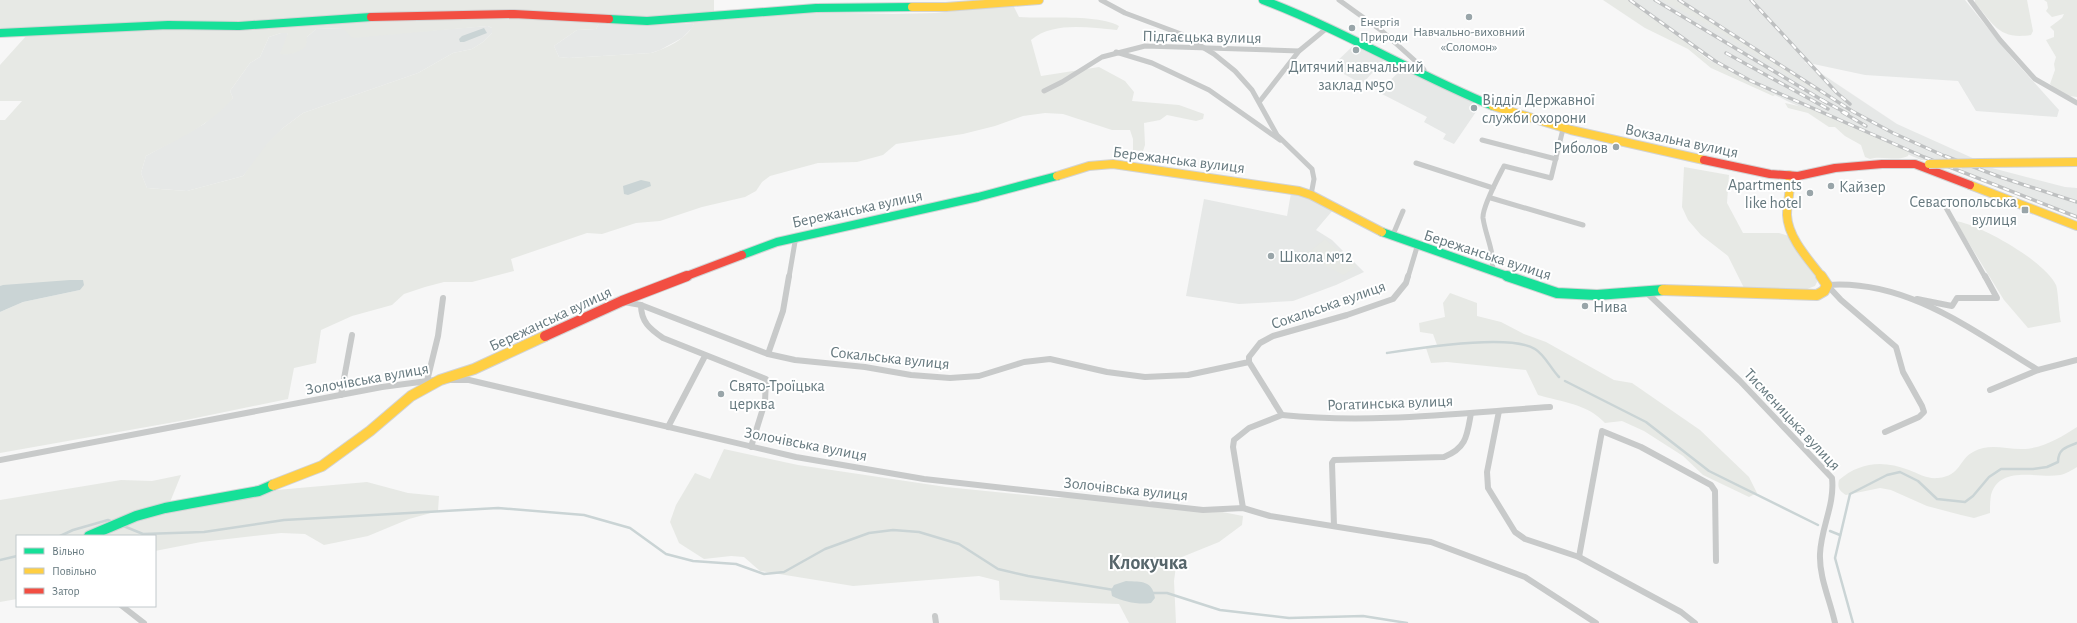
<svg xmlns="http://www.w3.org/2000/svg" width="2077" height="623" font-family="'Alegreya Sans',sans-serif">
<rect width="100%" height="100%" fill="#f7f7f7"/>
<g fill="#e6e8e7">
<polygon points="1622,0 1965,0 2013,59 2059,110 2057,117 1976,111 1958,81 1865,75 1804,62 1897,124 1977,160 1921,160 1787,101 1723,68"/>
<polygon points="694,23 692,28 682,38 660,50 651,53 569,58 559,57 554,46 577,30 596,29 599,24 660,25"/>
<polygon points="488,26 492,28 492,33 483,42 472,49 453,53 418,73 303,113 283,128 243,176 187,191 147,188 141,173 146,156 204,124 233,98 230,91 250,63 260,57 269,37 281,33 288,33 287,38 307,37 316,29 343,28 399,33"/>
<polygon points="1354,45 1384,60 1362,84 1331,67"/>
<polygon points="1402,69 1480,106 1454,144 1443,139 1446,134 1424,122 1427,117 1378,92"/>
<polygon points="1962,168 1992,168 2065,187 2077,188 2077,218 1966,174 1961,171"/>
<polygon points="1291,193 1308,198 1333,210 1316,230 1332,240 1364,272 1336,285 1293,301 1239,304 1186,296 1204,199 1287,216"/>
</g>
<g fill="#e7e9e5" fill-rule="evenodd">
<path d="M0 0H714V19L795 12 893 14 935 13 1013 5 1019 17C1045 19 1098 14 1119 26L1117 30C1089 28 1054 21 1031 40L1041 76 1099 67 1125 81 1134 92 1132 101 1179 105 1204 114 1203 119 1196 121 1167 115 1160 120 1144 123 1145 145 1143 151 1133 150V139L1130 130H1112L1063 114 1045 113 1023 116 995 126 963 134 896 144 883 155 857 162 818 163 770 176 762 182 756 191 745 197 702 207 660 221 636 223 602 234 587 233 511 259 514 271 472 282H444L425 287 404 294 392 305 352 316 321 330 316 363 294 368 288 399 186 420 0 453V312L23 302 80 290 83 280 0 286V120H5L22 101H0V65L27 35H0ZM694 23C689 38 665 49 651 53L569 58 559 57 554 46 577 30 596 29 599 24 624 25ZM488 26 492 28V33L483 42 472 49 453 53 418 73 303 113 283 128 266 145 243 176 187 191 147 188 141 173 146 156C176 140 211 125 233 98L230 91 250 63 260 57 269 37 281 33H288L280 54C291 55 298 53 306 46L307 37 316 29 343 28 352 38Z"/>
<polygon points="1603,0 1629,0 1709,60 1775,95 1773,96 1711,68 1688,49 1645,28"/>
<polygon points="1662,0 1676,0 1781,64 1847,108 1811,89 1712,27"/>
<path d="M1975 0H2027L2033 31 2031 35C1998 40 1994 24 1975 3Z"/>
<polygon points="2044,0 2077,0 2077,97 2063,95 2050,84 2055,70 2054,64 2056,57 2046,40 2054,37 2054,31 2050,27 2062,18 2064,14 2052,17 2046,11 2048,8 2047,2"/>
<path d="M1785 103 1816 110 1837 121 1906 147 1909 153 1908 156C1896 162 1882 155 1870 159L1865 157 1861 145 1845 136 1835 127H1829L1808 113 1788 108Z"/>
<polygon points="1684,167 1729,175 1727,203 1743,233 1779,233 1789,236 1816,276 1817,282 1815,286 1802,291 1745,290 1728,256 1701,235 1688,220 1682,207"/>
<path d="M1955 221C1980 224 2046 262 2056 285 2058 289 2059 315 2061 322L2028 328 2004 300Z"/>
<polygon points="1325,239 1357,266 1344,275 1305,255"/>
<path d="M1450 293 1477 303V316L1501 322 1524 334 1546 342 1614 380 1632 383 1700 430 1749 477 1757 493 1749 497 1703 475 1683 456 1644 431 1622 421 1605 423C1588 404 1562 402 1538 395L1526 370 1447 362 1431 363 1426 348 1437 345 1433 334 1420 332 1419 323 1445 317 1443 303Z"/>
<path d="M2077 427V467C2072 470 2066 474 2060 475 2038 479 2000 464 1991 495 1990 500 1990 508 1990 513L1974 518 1961 515 1927 506 1891 490 1880 488 1846 495C1840 491 1837 488 1839 480 1860 462 1883 460 1909 470 1920 474 1926 479 1938 478 1961 476 1959 459 1973 452 1989 443 2004 449 2021 449 2039 450 2062 437 2077 427Z"/>
<polygon points="724,449 798,465 946,487 1057,498 1085,496 1207,509 1243,516 1242,525 1219,542 1177,559 1174,581 1176,623 1129,623 1119,604 1000,600 999,581 979,576 853,586 779,574 760,571 744,557 731,556 704,559 679,543 670,522 676,505 695,473 710,479"/>
<polygon points="181,475 166,512 265,491 367,482 408,493 439,496 438,511 409,519 368,536 324,545 305,534 281,533 201,542 155,551 155,536 17,536 17,599 0,602 0,500 121,480 152,481"/>
</g>
<g fill="#cad4d5">
<polygon points="484,28 487,33 464,42 460,42 459,39 462,36"/>
<polygon points="641,180 650,182 651,186 628,195 624,194 623,186"/>
<polygon points="70,280 83,280 84,285 80,290 23,302 0,312 0,286 3,285"/>
<path d="M1126 581C1142 582 1152 580 1155 598L1151 603C1139 605 1124 602 1112 596L1111 590 1114 585Z"/>
</g>
<g fill="none" stroke-linecap="round" stroke-linejoin="round">
<g stroke="#cad4d5" stroke-width="2.5">
<path d="M1387 353C1418 348 1510 333 1535 349 1545 355 1551 369 1559 377"/>
<polyline points="1565,381 1646,422 1709,471 1818,525"/>
<polyline points="121,525 143,534 204,532 284,520 498,508 584,515 630,528 666,554 693,561 736,564 764,574 784,572 825,549 869,533 893,530 919,532 959,544 998,569 1028,576 1114,590"/>
<polyline points="1830,531 1840,535"/>
<polyline points="60,536 73,530 108,520 113,522"/>
<polyline points="0,560 17,556"/>
<polyline points="1151,593 1167,593 1220,610 1289,618 1363,616 1407,623"/>
<path d="M1853 623 1835 558 1850 494 1887 475 1900 472 1918 481 1937 499 1965 502 1973 496 1989 477 2001 469H2033L2047 467 2058 462C2058 449 2066 447 2077 443"/>
</g>
<g stroke="#d2d3d4" stroke-width="10">
<g id="fast-far1">
<path d="M1263 0C1342 30 1415 74 1493 106"/>
<polyline points="609,19 647,21 816,8 912,7"/>
<polyline points="0,33 168,25 239,26 371,17"/>
<polyline points="1382,232 1510,277"/>
<polyline points="742,255 777,242 978,197 1057,176"/>
</g>
</g>
<g stroke="#d2d3d4" stroke-width="12">
<g id="fast">
<polyline points="1507,276 1557,293 1597,295 1663,290"/>
<polyline points="89,536 136,516 165,508 259,491 273,485"/>
</g>
</g>
<g stroke="#d2d3d4" stroke-width="10">
<g id="slow-far1">
<polyline points="912,7 946,7 1039,0"/>
<polyline points="1493,106 1571,130 1704,160"/>
<polyline points="1980,163 2077,162"/>
<path d="M1789 175C1792 189 1787 201 1787 215 1788 238 1809 260 1822 277"/>
<polyline points="1057,176 1089,166 1113,164 1299,191 1311,195 1382,232"/>
<polyline points="1970,185 2077,226"/>
</g>
</g>
<g stroke="#d2d3d4" stroke-width="12">
<g id="slow">
<polyline points="1663,290 1817,295 1824,291 1827,285 1821,276"/>
<polyline points="273,485 322,466 370,431 411,396 440,380 474,369 545,336"/>
</g>
</g>
<g stroke="#d2d3d4" stroke-width="10">
<g id="jam-far1">
<polyline points="371,17 514,14 609,19"/>
<polyline points="1704,160 1770,174 1798,176 1835,168 1882,164 1915,164 1970,185"/>
<polyline points="684,277 742,255"/>
</g>
</g>
<g stroke="#d2d3d4" stroke-width="12">
<polyline id="jam" points="545,336 622,301 687,276"/>
</g>
<g stroke="#c8caca" stroke-width="5">
<polyline points="1101,0 1125,13 1181,34 1214,54 1235,71 1252,90 1277,135 1312,169 1314,179 1311,195"/>
<polyline points="1339,0 1382,31 1422,67 1424,70 1421,74"/>
<polyline points="1970,0 2000,40 2035,79 2077,103"/>
<polyline points="1116,52 1152,63 1209,90 1280,140"/>
<polyline points="1044,91 1062,82 1102,57 1145,46 1299,51"/>
<polyline points="1260,101 1299,51 1327,28"/>
<polyline points="1482,140 1556,159"/>
<polyline points="1416,163 1493,188"/>
<polyline points="1491,198 1583,225"/>
<polyline points="1945,206 1985,277"/>
<polyline points="1392,237 1403,211"/>
<path d="M1492 272C1495 251 1486 238 1483 218 1482 207 1499 176 1504 166L1551 178 1563 129"/>
<polyline points="789,277 796,236"/>
<polyline points="1408,277 1417,247"/>
</g>
<g stroke="#c8caca" stroke-width="6">
<path d="M1827 285C1907 279 1973 331 2038 370"/>
<polyline points="1827,285 1841,300 1896,347 1903,372 1922,406 1924,412 1919,417 1885,432"/>
<path d="M1646 292 1740 381 1832 478C1835 505 1821 527 1820 554 1819 577 1830 600 1835 623"/>
<polyline points="1917,299 1952,306 1957,298 1997,298 1985,276"/>
<polyline points="624,302 641,305 768,354 795,360 865,367 911,375 950,378 979,376 1024,362 1050,359 1107,372 1145,377 1188,375 1249,362 1249,357 1260,343 1273,336 1347,315 1393,299 1406,283 1408,276"/>
<path d="M641 305C641 322 650 329 663 338L766 379 765 402 751 447"/>
<polyline points="768,354 783,311 789,276"/>
<polyline points="448,380 469,380 796,457 924,479 1203,510 1243,508 1270,516 1431,542 1525,577 1596,623"/>
<polyline points="427,381 438,336 443,298"/>
<polyline points="1990,390 2038,370 2077,360"/>
<polyline points="341,395 352,335"/>
<polyline points="1499,411 1487,472 1488,488 1515,532 1525,539 1579,557 1681,612 1695,623"/>
<path d="M1282 415C1371 424 1461 413 1550 407"/>
<polyline points="668,427 705,356"/>
<polyline points="0,460 382,387 435,380"/>
<polyline points="1243,508 1233,447 1234,440 1249,428 1282,415 1249,362"/>
<path d="M1334 526 1332 463 1334 460 1444 457C1467 448 1467 435 1471 413"/>
<polyline points="1579,557 1602,431 1641,447 1711,485 1715,491 1716,561"/>
<polyline points="122,606 144,623"/>
<polyline points="935,616 936,623"/>
</g>
<use href="#fast-far1" stroke="#16e098" stroke-width="8"/>
<use href="#fast" stroke="#16e098" stroke-width="10"/>
<use href="#slow-far1" stroke="#ffcf43" stroke-width="8"/>
<use href="#slow" stroke="#ffcf43" stroke-width="10"/>
<use href="#jam-far1" stroke="#f24e42" stroke-width="8"/>
<use href="#jam" stroke="#f24e42" stroke-width="10"/>
<g stroke="#bec0c1" stroke-width="3.5">
<g id="rail">
<polyline points="1630,0 1715,61 1751,81 1924,157 2077,217"/>
<polyline points="1655,0 1827,103"/>
<polyline points="1679,0 1852,111 1893,133 1949,158"/>
<polyline points="1751,0 1837,93 1850,104"/>
<polyline points="1726,53 1828,109"/>
<polyline points="1822,100 1848,114"/>
<polyline points="1842,112 1866,126"/>
<polyline points="1945,156 2000,177 2077,202"/>
</g>
</g>
<use href="#rail" stroke="#fff" stroke-width="2" stroke-dasharray="6" stroke-linecap="butt"/>
<g stroke="#d2d3d4" stroke-width="10" stroke-linecap="butt">
<polyline id="slow-bridge" points="1929,164 1980,163"/>
</g>
<use href="#slow-bridge" stroke="#ffcf43" stroke-width="8"/>
</g>
<g fill="#99a5a9" stroke="#fff" stroke-width="1.5">
<circle cx="1469" cy="17" r="4"/>
<circle cx="1352" cy="28" r="4"/>
<circle cx="1356" cy="50" r="4"/>
<circle cx="1474" cy="108" r="4"/>
<circle cx="1616" cy="147" r="4"/>
<circle cx="1831" cy="186" r="4"/>
<circle cx="1810" cy="193" r="4"/>
<rect x="2021" y="206" width="8" height="8" rx="2"/>
<circle cx="1271" cy="256" r="4"/>
<circle cx="1585" cy="306" r="4"/>
<circle cx="721" cy="394" r="4"/>
</g>
<g text-anchor="middle" stroke-width="4" stroke-linejoin="round" paint-order="stroke">
<g font-size="13" fill="#66797f" stroke="#fff" text-anchor="start">
<text x="1360" y="26">Енергія<tspan x="1360" dy="15">Природи</tspan></text>
<text x="1469" y="36" text-anchor="middle">Навчально-виховний<tspan x="1469" dy="15">«Соломон»</tspan></text>
</g>
<g font-size="16" fill="#66797f" stroke="#fff">
<text transform="translate(1202 36) rotate(1)" y="6">Підгаєцька вулиця</text>
<text transform="translate(1682 140) rotate(12)" y="6">Вокзальна вулиця</text>
<text transform="translate(1179 159) rotate(7)" y="6">Бережанська вулиця</text>
<text transform="translate(857 208) rotate(-12)" y="6">Бережанська вулиця</text>
<text transform="translate(1488 254) rotate(18)" y="6">Бережанська вулиця</text>
<text transform="translate(1328 304) rotate(-19)" y="6">Сокальська вулиця</text>
<text transform="translate(550 318) rotate(-25)" y="6">Бережанська вулиця</text>
<text transform="translate(890 357) rotate(6)" y="6">Сокальська вулиця</text>
<text transform="translate(367 378) rotate(-10)" y="6">Золочівська вулиця</text>
<text transform="translate(1390 402) rotate(-2)" y="6">Рогатинська вулиця</text>
<text transform="translate(1793 419) rotate(47)" y="6">Тисменицька вулиця</text>
<text transform="translate(806 443) rotate(11)" y="6">Золочівська вулиця</text>
<text transform="translate(1126 488) rotate(6)" y="6">Золочівська вулиця</text>
</g>
<g font-size="16" fill="#66797f" stroke="#fff" text-anchor="start">
<text x="1356" y="72" text-anchor="middle">Дитячий навчальний<tspan x="1356" dy="18">заклад №50</tspan></text>
<text x="1482" y="105">Відділ Державної<tspan x="1482" dy="18">служби охорони</tspan></text>
<text x="1608" y="153" text-anchor="end">Риболов</text>
<text x="1802" y="190" text-anchor="end">Apartments<tspan x="1802" dy="18">like hotel</tspan></text>
<text x="1839" y="192">Кайзер</text>
<text x="2017" y="207" text-anchor="end">Севастопольська<tspan x="2017" dy="18">вулиця</tspan></text>
<text x="1279" y="262">Школа №12</text>
<text x="1593" y="312">Нива</text>
<text x="729" y="391">Свято-Троїцька<tspan x="729" dy="18">церква</tspan></text>
</g>
<g font-size="20" font-weight="bold" fill="#57666b" stroke="#fff">
<text x="1148" y="569">Клокучка</text>
</g>
</g>
<rect x="16" y="535" width="140" height="72" fill="#ffffff" stroke="#c2c9cc"/>
<rect x="24" y="548" width="20" height="6" fill="#16e098" stroke="#c2c9cc"/>
<text x="52" y="555" font-size="12" fill="#66797f">Вільно</text>
<rect x="24" y="568" width="20" height="6" fill="#ffcf43" stroke="#c2c9cc"/>
<text x="52" y="575" font-size="12" fill="#66797f">Повільно</text>
<rect x="24" y="588" width="20" height="6" fill="#f24e42" stroke="#c2c9cc"/>
<text x="52" y="595" font-size="12" fill="#66797f">Затор</text>
</svg>
